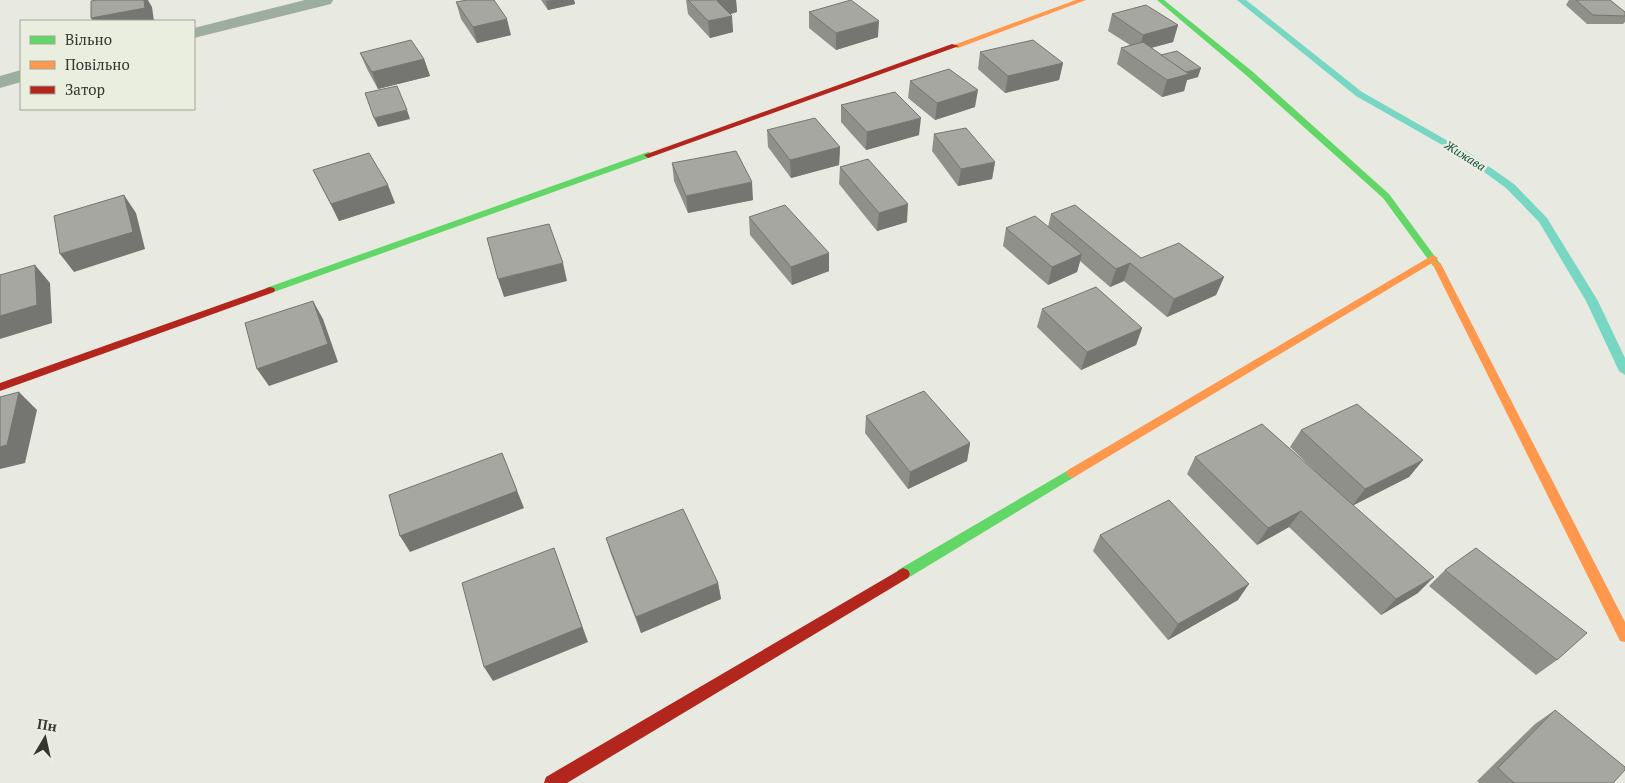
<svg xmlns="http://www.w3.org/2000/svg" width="1625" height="783" font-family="'PT Serif',serif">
<rect width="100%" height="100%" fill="#e8eae2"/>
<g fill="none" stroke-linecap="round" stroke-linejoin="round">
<polygon fill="#77d7c2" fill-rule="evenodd" points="1237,0 1246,0 1362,92 1471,154 1514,184 1547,218 1598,301 1625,358 1625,375 1619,371 1586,301 1539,222 1506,188 1465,158 1356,96"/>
<g fill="#9dad9e" fill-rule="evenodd">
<polygon points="305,0 333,0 331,4 194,38 194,28"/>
<polygon points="21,70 21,82 0,88 0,76"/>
</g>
<g fill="#63d668" fill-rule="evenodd">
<polygon points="1157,0 1164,0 1253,72 1389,194 1439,262 1441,264 1439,266 1433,266 1383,198 1247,76"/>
<polygon points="648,152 651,153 651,157 274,292 266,292 265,290 266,288"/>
<polygon points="1072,468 1076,470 1078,473 1076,476 908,578 903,580 898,578 896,574 898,570"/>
</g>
<g fill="#ff974d" fill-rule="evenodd">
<polygon points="1076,0 1086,0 958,48 951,46"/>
<polygon points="1433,255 1438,258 1435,261 1441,264 1625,622 1625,642 1620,641 1432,263 1076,476 1072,478 1068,476 1066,473 1068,470"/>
</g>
<g fill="#b3261e" fill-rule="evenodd">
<polygon points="952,44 959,46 651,157 648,158 644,155"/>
<polygon points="270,287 274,288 275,290 274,292 0,391 0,383"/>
<polygon points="903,568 908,570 910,574 908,578 567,783 544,783 546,777"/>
</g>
</g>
<g fill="#90908a">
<polygon points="541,0 574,0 575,4 548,10"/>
<polygon points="686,0 736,0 737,12 731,14 733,32 710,38 688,14"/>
<polygon points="1569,0 1610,0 1625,12 1625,22 1623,24 1587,24 1566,5"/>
<polygon points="456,2 511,35 477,43 461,19"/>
<polygon points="809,12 878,37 836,50 809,28"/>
<polygon points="1112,14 1178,25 1173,42 1151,48 1161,55 1198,77 1187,80 1184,91 1162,97 1117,64 1121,48 1130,45 1108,31"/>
<polygon points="980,52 1063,63 1059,80 1005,93 978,69"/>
<polygon points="360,53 424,59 430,76 378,89 367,69"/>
<polygon points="910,81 975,107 935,120 908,98"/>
<polygon points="841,105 919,135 866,150 841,122"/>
<polygon points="767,130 840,147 839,165 791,178 768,147"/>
<polygon points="934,134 995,162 992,179 958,186 932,151"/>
<polygon points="672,163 753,200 688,213 674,181"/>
<polygon points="840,167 907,222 877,231 839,184"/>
<polygon points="313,170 395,203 339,221"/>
<polygon points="1051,214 1141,258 1224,277 1216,295 1167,317 1124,281 1110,287 1080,261 1077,272 1048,285 1003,246 1006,228 1048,227"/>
<polygon points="749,217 829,253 829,271 792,285 750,235"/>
<polygon points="1042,309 1142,328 1136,345 1081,370 1037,327"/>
<polygon points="866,416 970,443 967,461 908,489 865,433"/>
<polygon points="1301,430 1423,460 1409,477 1353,505 1418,593 1381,615 1289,527 1257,545 1187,474 1195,457 1314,470 1290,447"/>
<polygon points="1100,535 1238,600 1168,640 1093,551"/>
<polygon points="606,538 718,583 721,599 641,633 611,554"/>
<polygon points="1445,570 1557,660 1536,675 1429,586"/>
<polygon points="1555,710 1613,783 1479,783 1477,781 1535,724"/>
</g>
<g fill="#757571">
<polygon points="144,0 148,0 152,7 154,21 93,21 91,18"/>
<polygon points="553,0 574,0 575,4 548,10 546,1"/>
<polygon points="720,0 736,0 737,12 718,17 717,1"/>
<polygon points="732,16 733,32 710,38 708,21"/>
<polygon points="507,19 511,35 477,43 473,27"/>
<polygon points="879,21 878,37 836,50 836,33"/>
<polygon points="1178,25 1173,42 1139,51 1143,35"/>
<polygon points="424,59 430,76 378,89 372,72"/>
<polygon points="1063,63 1059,80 1005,93 1008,76"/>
<polygon points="1201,68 1198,77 1187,80 1184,91 1162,97 1167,80 1179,74"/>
<polygon points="978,90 975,107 935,120 937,103"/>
<polygon points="407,110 410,119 378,127 374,118"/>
<polygon points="921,118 919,135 866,150 867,132"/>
<polygon points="840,147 839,165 791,178 790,160"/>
<polygon points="995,162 992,179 958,186 961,169"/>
<polygon points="752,182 753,200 688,213 686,196"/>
<polygon points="388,185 395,203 339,221 331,204"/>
<polygon points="124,195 136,213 145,249 74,272 60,254"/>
<polygon points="908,204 907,222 877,231 879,213"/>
<polygon points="829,253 829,271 792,285 791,267"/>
<polygon points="1082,254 1077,272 1048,285 1052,267"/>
<polygon points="563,263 567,281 504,297 498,279"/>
<polygon points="1130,263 1124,281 1110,287 1116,269"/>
<polygon points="35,265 50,283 52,323 0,339 0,316"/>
<polygon points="1224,277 1216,295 1167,317 1174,299"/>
<polygon points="313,301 323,319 338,362 269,386 257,369"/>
<polygon points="1142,328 1136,345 1081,370 1087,352"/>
<polygon points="19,392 37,410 25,463 0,469 0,447"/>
<polygon points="970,443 967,461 908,489 910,472"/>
<polygon points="502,453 524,508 410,552 400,536"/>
<polygon points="1423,460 1409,477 1352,506 1365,489"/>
<polygon points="1301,511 1289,527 1257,545 1268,528"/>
<polygon points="554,548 588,642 493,681 484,667"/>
<polygon points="1434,577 1418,593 1381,615 1396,599"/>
<polygon points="718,583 721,599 641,633 636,617"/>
<polygon points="1249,584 1238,600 1168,640 1178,624"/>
</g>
<g fill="#a7a7a1" stroke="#757571">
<polygon points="97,0 144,0 145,8 91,18 91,1"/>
<polygon points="467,0 494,0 507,19 473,27 456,2"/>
<polygon points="688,0 720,0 717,1 732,16 708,21"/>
<polygon points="851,0 879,21 836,33 809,12"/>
<polygon points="1576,0 1610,0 1625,12 1625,16 1593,15"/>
<polygon points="1146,5 1178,25 1143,35 1112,14"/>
<polygon points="411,40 424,59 372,72 360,53"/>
<polygon points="1033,40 1063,63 1008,76 980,52"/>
<polygon points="1143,42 1189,74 1167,80 1121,48"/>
<polygon points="1177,51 1201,68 1186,72 1161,55"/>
<polygon points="949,69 978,90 937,103 910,81"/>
<polygon points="397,86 407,110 374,118 365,93"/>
<polygon points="895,92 921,118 867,132 841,105"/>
<polygon points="815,118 840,147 790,160 767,130"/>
<polygon points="966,128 995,162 961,169 934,134"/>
<polygon points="736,151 752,182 686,196 672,163"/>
<polygon points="369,153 388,185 331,204 313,170"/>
<polygon points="868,159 908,204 879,213 840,167"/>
<polygon points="124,195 133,232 60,254 54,216"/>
<polygon points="785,205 829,253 791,267 749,217"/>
<polygon points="1075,205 1141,258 1179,243 1224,277 1174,299 1130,263 1116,269 1051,214"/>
<polygon points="1035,216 1082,254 1052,267 1006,228"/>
<polygon points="549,224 563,263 498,279 487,238"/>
<polygon points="35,265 37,305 0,316 0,275"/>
<polygon points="1096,287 1142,328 1087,352 1042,309"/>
<polygon points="313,301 328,344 257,369 245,323"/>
<polygon points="924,391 970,443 910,472 866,416"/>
<polygon points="19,392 7,445 0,447 0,397"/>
<polygon points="1357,404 1423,460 1365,489 1301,430"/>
<polygon points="1262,424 1434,577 1396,599 1301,511 1268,528 1195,457"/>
<polygon points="502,453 517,491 400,536 389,495"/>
<polygon points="1169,500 1249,584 1178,624 1100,535"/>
<polygon points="683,509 718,583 636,617 606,538"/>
<polygon points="554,548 582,627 484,667 462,583"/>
<polygon points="1476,548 1587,633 1557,660 1445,570"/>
<polygon points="1555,710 1625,767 1625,770 1613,783 1514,783 1498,768"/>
</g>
<g text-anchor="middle" stroke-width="5" stroke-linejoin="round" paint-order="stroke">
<g font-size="12" font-style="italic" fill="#124c40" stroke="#eaeede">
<text transform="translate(1465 156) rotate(32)" y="4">Жижава</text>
</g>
</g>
<rect x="20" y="20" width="175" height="90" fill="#eaeede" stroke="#a2a498"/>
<rect x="30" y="36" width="25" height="8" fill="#63d668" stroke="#a2a498"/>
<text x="65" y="45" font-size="15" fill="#353630">Вільно</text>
<rect x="30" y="61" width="25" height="8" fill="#ff974d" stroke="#a2a498"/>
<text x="65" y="70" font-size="15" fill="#353630">Повільно</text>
<rect x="30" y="86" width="25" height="8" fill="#b3261e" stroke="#a2a498"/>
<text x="65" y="95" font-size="15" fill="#353630">Затор</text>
<g transform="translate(45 738) rotate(9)" stroke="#eaeede" stroke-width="4" paint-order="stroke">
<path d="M0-4L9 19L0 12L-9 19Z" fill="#353630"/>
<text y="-8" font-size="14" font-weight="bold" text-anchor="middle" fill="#353630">Пн</text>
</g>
</svg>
